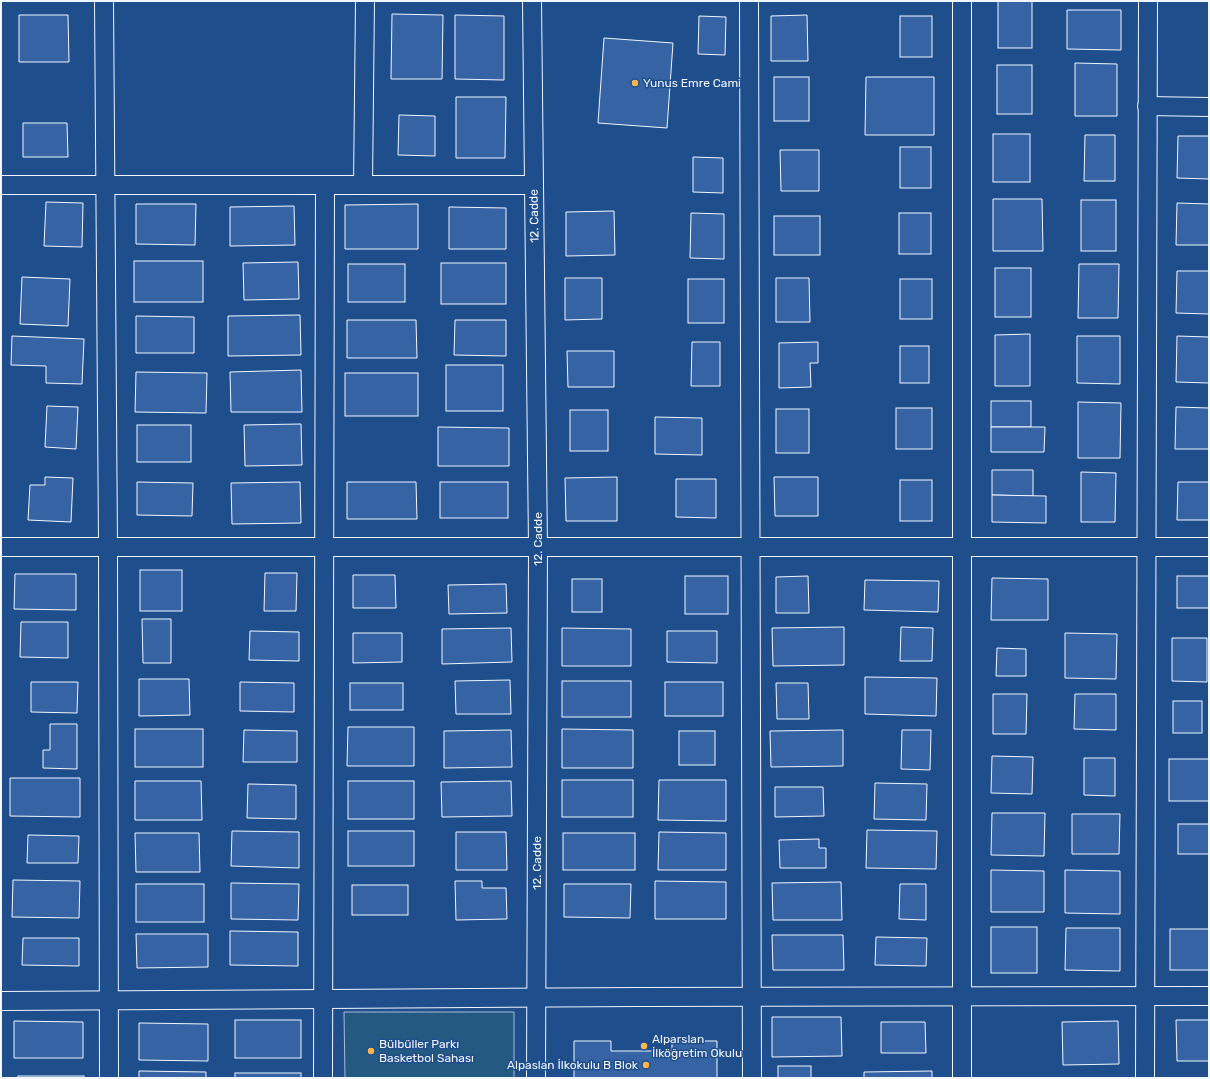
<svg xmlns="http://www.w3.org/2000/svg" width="1210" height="1079" font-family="Rubik,sans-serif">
<rect width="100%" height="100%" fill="#1f4e8c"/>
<polygon fill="#245a82" stroke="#a8bbd7" points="344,1012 514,1012 514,1078 345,1078"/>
<g fill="#3563a3" stroke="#f2f6ff">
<rect x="998" y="1" width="34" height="47"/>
<polygon points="1067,10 1121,10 1121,50 1067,49"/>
<polygon points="392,14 443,15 442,79 391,79"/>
<polygon points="19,15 68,15 69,62 19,62"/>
<polygon points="455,15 504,16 504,80 455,79"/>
<polygon points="807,15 808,61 771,61 771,16"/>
<polygon points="699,16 726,17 725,55 698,54"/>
<rect x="900" y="16" width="32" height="41"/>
<polygon points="604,38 673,43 667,128 598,123"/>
<polygon points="1075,63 1117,64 1117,116 1075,116"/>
<rect x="997" y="65" width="35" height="49"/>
<rect x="774" y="77" width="35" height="44"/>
<polygon points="866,77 934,77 934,135 865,135"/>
<polygon points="456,97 506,97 505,158 456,158"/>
<polygon points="399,115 435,116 435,156 398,155"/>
<polygon points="23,123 67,123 68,157 23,157"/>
<rect x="993" y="134" width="37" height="48"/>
<polygon points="1085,135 1115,135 1115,181 1084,181"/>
<polygon points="1178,136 1209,136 1209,179 1177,178"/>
<rect x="900" y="147" width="31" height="41"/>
<polygon points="780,150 819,150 819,191 781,191"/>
<polygon points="693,157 723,158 723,193 693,192"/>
<polygon points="993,199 1042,199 1043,251 993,251"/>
<rect x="1081" y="200" width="35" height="51"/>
<polygon points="46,202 83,203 82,247 44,246"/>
<polygon points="1177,203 1209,204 1209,245 1176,245"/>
<polygon points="136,204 196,204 195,245 136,244"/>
<polygon points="418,204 418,249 345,249 345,205"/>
<polygon points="294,206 295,245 230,246 230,207"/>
<polygon points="449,207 506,208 506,249 449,249"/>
<polygon points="614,211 615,255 566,256 566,212"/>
<polygon points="691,213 724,214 724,259 690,258"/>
<rect x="899" y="213" width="32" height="41"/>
<rect x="774" y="216" width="46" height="39"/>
<rect x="134" y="261" width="69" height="41"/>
<polygon points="298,262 299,299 244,300 243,263"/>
<rect x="441" y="263" width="65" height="41"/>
<rect x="348" y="264" width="57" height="38"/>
<polygon points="1079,264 1119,264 1118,318 1078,318"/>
<rect x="995" y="268" width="36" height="49"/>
<polygon points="1177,271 1209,271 1209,314 1176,313"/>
<polygon points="22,277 70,279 68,326 20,324"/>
<polygon points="565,278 602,278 602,319 565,320"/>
<polygon points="776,278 809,278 810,322 776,322"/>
<rect x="688" y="279" width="36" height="44"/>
<rect x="900" y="279" width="32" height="40"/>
<polygon points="300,315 301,355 228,356 228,316"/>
<polygon points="136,316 194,317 194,353 136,353"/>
<polygon points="347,320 416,320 417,358 347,358"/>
<polygon points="455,320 506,320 506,356 454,355"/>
<polygon points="1030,334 1030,386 995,386 995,335"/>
<polygon points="12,336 84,339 82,384 46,383 46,366 11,365"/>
<polygon points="1077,336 1120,336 1120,384 1077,383"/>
<polygon points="1177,336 1209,337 1209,383 1176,382"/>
<polygon points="692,342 720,342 720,386 691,386"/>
<polygon points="818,342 818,363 810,363 811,387 779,388 779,343"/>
<rect x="900" y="346" width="29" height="37"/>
<polygon points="567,351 614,351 614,387 568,387"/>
<rect x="446" y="365" width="57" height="46"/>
<polygon points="301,370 302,412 231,412 230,372"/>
<polygon points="136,372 207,373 206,413 135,412"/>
<rect x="345" y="373" width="73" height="43"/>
<rect x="991" y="401" width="40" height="26"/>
<polygon points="1078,402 1121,403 1120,458 1078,458"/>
<polygon points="47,406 78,407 76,449 45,447"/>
<polygon points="1176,407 1209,408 1209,449 1175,449"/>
<rect x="896" y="408" width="36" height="41"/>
<rect x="776" y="409" width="33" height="44"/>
<rect x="570" y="410" width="38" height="41"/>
<polygon points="655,417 702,418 702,455 655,454"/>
<polygon points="301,424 302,465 245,466 244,425"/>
<rect x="137" y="425" width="54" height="37"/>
<polygon points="438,427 509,428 509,466 438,466"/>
<polygon points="991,427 1045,427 1044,452 991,452"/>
<polygon points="992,470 1033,470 1033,496 992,495"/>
<polygon points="1081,472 1116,473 1115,522 1081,522"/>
<polygon points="45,477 73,478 71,522 28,520 30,485 45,485"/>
<polygon points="617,477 617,521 566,521 565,478"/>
<polygon points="774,477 818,477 818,516 775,516"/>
<polygon points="676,479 716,479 716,518 676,517"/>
<rect x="900" y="480" width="32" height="41"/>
<polygon points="137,482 193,483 192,516 137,515"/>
<polygon points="300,482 301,523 232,524 231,483"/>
<polygon points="347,482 416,482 417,519 347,519"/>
<rect x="440" y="482" width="68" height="36"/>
<polygon points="1178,482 1209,482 1209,520 1177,520"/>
<polygon points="992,495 1046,496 1046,523 992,522"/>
<rect x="140" y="570" width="42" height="41"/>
<polygon points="265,573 297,573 296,611 264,611"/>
<polygon points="15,574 76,574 76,610 14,609"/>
<polygon points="353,575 395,575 396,608 353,608"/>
<rect x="685" y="576" width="43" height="38"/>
<polygon points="808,576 809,613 776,613 776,577"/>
<rect x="1177" y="576" width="32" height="32"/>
<polygon points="992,578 1048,579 1048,620 991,620"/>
<rect x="572" y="579" width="30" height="33"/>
<polygon points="865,580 939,581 938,612 864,610"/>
<polygon points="506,584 507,613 449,614 448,585"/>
<polygon points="142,619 171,619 171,663 143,663"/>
<polygon points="21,622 68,622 68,658 20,657"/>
<polygon points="844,627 844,665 773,666 772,628"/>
<polygon points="901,627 933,628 932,661 900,661"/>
<polygon points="511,628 512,662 442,664 442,629"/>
<polygon points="562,628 631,629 631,666 562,666"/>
<polygon points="250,631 299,632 299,661 249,660"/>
<polygon points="667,631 717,631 717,663 667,662"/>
<polygon points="353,633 402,633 402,662 353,663"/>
<polygon points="1065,633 1117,634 1116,679 1065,678"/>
<polygon points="1172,638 1207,638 1207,682 1172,681"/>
<polygon points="997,648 1026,649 1026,676 996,676"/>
<polygon points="865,677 937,678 936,716 865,714"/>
<polygon points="139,679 189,679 190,715 139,716"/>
<polygon points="510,680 511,714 456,714 455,681"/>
<rect x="562" y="681" width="69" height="36"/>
<polygon points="31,682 78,682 77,713 31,712"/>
<polygon points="240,682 294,683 294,712 240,711"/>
<rect x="665" y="682" width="58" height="34"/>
<rect x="350" y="683" width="53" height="27"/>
<polygon points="776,683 808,683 809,719 777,719"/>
<polygon points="993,694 1027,694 1026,734 993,734"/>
<polygon points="1075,694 1116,694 1116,730 1074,729"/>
<rect x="1173" y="701" width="29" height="32"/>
<polygon points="50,724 77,724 77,769 43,768 43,750 50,750"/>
<polygon points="348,727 414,727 414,766 347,766"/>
<rect x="135" y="729" width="68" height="38"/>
<polygon points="562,729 633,730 633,768 562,768"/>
<polygon points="244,730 297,731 297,762 243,762"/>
<polygon points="511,730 512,767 444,768 444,731"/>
<polygon points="843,730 843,766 771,767 770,731"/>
<polygon points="902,730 931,730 930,770 901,769"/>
<rect x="679" y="731" width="36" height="34"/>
<polygon points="992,756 1033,757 1032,794 991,793"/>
<polygon points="1084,758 1115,758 1115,796 1084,795"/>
<rect x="1169" y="759" width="40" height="42"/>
<polygon points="10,778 80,778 80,817 10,816"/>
<rect x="562" y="780" width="71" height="37"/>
<polygon points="659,780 726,780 726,821 658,820"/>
<polygon points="135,781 201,781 202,820 135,820"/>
<rect x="348" y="781" width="66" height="38"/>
<polygon points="511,781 512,816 442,817 441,782"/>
<polygon points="875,783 927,784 926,820 874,819"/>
<polygon points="248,784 296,785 296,819 247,818"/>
<polygon points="775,787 823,787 824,816 775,817"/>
<polygon points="992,813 1045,813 1044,856 991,855"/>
<polygon points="1072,814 1120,814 1119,854 1072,854"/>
<rect x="1178" y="824" width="31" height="30"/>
<polygon points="867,830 937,831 936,869 866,868"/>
<polygon points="232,831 299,832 299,868 231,866"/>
<rect x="348" y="831" width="66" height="35"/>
<polygon points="456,832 506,832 507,870 456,870"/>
<polygon points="659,832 726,833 726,870 658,870"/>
<polygon points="135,833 199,833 200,872 136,872"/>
<rect x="563" y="833" width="72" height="37"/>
<polygon points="28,835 79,836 78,863 27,863"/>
<polygon points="819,839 819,848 826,848 826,868 780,868 779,840"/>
<polygon points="991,870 1044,871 1044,912 991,912"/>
<polygon points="1065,870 1120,871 1120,914 1065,913"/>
<polygon points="13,880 80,881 79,918 12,917"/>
<polygon points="455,881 482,881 482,888 506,888 507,919 456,920"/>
<polygon points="655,881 726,882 726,919 655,919"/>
<polygon points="841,882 842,920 773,920 772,883"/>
<polygon points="231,883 299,884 298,920 231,919"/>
<rect x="136" y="884" width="68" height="38"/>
<polygon points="564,884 631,884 630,918 564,917"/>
<polygon points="900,884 926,884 926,920 899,919"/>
<rect x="352" y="885" width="56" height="30"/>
<rect x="991" y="927" width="46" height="46"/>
<polygon points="1066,928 1120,928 1120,971 1065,970"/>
<rect x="1170" y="929" width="39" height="41"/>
<polygon points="230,931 298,932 298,966 230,965"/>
<polygon points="136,934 208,934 208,967 137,968"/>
<polygon points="772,935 843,935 844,970 773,970"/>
<polygon points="876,937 927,938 926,966 875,965"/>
<polygon points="23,938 79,938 79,966 22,965"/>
<polygon points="772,1017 841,1017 842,1056 772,1057"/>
<rect x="235" y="1020" width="66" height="38"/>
<polygon points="1176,1020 1209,1020 1209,1061 1177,1061"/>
<polygon points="14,1021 83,1022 83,1058 14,1058"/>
<polygon points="1118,1021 1119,1064 1063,1065 1062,1022"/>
<polygon points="881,1022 925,1022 926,1053 881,1053"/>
<polygon points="139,1023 208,1024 208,1061 139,1060"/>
<polygon points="574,1041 611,1041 611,1051 672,1051 672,1041 717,1041 717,1078 574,1078"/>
<rect x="778" y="1066" width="33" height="12"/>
<polygon points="139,1071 206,1072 206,1078 139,1078"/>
<polygon points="932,1071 932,1078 864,1078 864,1072"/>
<rect x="235" y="1073" width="66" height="5"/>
<rect x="18" y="1076" width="66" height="2"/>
</g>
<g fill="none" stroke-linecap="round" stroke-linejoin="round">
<g stroke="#f2f6ff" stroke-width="20">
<g id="minor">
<polyline points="104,1 108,546 109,1078"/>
<polyline points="532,1 538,548 536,1078"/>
<polyline points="749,1 752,1078"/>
<polyline points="1147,106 1209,107"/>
<polyline points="1,185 534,185"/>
<polyline points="363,185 365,1"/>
<polyline points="1,547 1209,547"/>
<polyline points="1,1001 639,997 1209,996"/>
<polyline points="323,1078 325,185"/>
<polyline points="962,1078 962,1"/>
<polyline points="1145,1078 1148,1"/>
</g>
</g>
<use href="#minor" stroke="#1f4e8c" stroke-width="18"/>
</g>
<g fill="#ffb74d" stroke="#1f4e8c" stroke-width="1.5">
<circle cx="635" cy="83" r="4"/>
<circle cx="644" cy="1046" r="4"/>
<circle cx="371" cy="1051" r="4"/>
<circle cx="646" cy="1065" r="4"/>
</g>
<g text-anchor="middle" stroke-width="3" stroke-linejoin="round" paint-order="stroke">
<g font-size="12" fill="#f2f6ff" stroke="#1f4e8c" text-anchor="start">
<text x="643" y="87">Yunus Emre Cami</text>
<text x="652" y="1043">Alparslan<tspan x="652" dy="14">İlköğretim Okulu</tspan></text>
<text x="379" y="1048">Bülbüller Parkı<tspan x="379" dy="14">Basketbol Sahası</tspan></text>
<text x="638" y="1069" text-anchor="end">Alpaslan İlkokulu B Blok</text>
</g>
<g font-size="12" fill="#f2f6ff" stroke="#1f4e8c">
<text transform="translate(534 216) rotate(-91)" y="4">12. Cadde</text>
<text transform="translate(538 539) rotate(-90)" y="4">12. Cadde</text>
<text transform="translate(537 863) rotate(-90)" y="4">12. Cadde</text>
</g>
</g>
<rect width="1210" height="1079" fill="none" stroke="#f2f6ff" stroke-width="4"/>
</svg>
